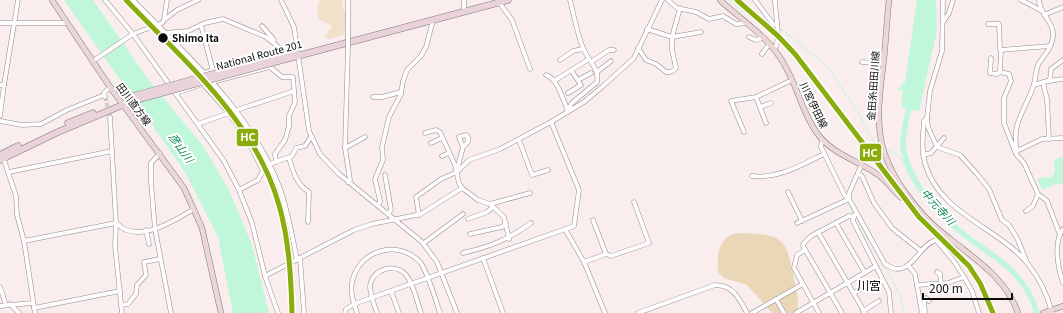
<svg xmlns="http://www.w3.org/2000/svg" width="1063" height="313" font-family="Georgia,'Noto Sans JP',serif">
<rect width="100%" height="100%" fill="#f9eded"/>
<polygon fill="#f2e0ca" points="320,0 343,0 343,10 346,12 345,30 343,35 329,39 325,37 332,26 319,19 317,8"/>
<path fill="#ead7b8" d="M737 233C782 235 786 235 794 279 796 290 800 302 797 313H772L747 285 724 278 718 272C717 255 718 237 737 233Z"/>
<g fill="#c0f7db">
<polygon points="64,0 93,0 148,79 203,146 228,188 252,245 269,313 233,313 218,237 185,172"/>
<polygon points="917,0 936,0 937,31 919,111 901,107 903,91 898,89 905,82"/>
<polygon points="1063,156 1063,184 1053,185 1043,190 1037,180 1042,177 1052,178 1055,171 1054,160"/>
</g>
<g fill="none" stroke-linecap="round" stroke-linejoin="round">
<g stroke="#c0f7db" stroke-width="1">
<polyline points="729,0 770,33 776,29"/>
<polyline points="779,27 823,63 831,72 860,116 873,140 882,150"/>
<path d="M885 150C913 156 901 176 917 182"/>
<polyline points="871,151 877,146"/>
<polyline points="861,163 869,152"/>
<polyline points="847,196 851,184"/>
<polyline points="847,201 854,214"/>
<polyline points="856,217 870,242"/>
<polyline points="884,265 901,297 904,313"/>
</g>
<path stroke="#c0f7db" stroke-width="5.5" d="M910 103C907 117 903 131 903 145 904 157 909 169 915 180 928 203 950 224 971 240 1001 261 1026 275 1037 313"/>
<polyline stroke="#d5cbcb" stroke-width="4" stroke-dasharray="4 2" stroke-linecap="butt" points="105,97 110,117"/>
<g stroke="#928c8c" stroke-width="5">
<g id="minor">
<polyline points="105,0 133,34 224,161 239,190 252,223 265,276 278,313"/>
<path d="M133 0C187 56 250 110 279 186 288 210 292 235 297 260"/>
<polyline points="281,0 294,27 309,131 320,154 339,174 422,242 437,262 457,313"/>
<polyline points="464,0 464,12"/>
<polyline points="668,0 677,8 696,12 709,19 723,16 736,24 746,23"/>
<polyline points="755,0 773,24 776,25"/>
<polyline points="943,0 942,51 930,91 927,118 928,127 937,147 960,155 977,174 989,189 1002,220 1009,225 1018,240 1027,263"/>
<polyline points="1021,0 1042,11"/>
<polyline points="499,2 512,20 530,69"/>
<polyline points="1044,15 1063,7"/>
<polyline points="164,20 177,10 198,0"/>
<polyline points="943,22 949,13 953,0"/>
<polyline points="0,23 67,23"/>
<polyline points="988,24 999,24 1000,49 1001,50 1000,72 1009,74 1011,81 1004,98 1004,123 1016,154 1024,163 1038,194 1047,201 1060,235"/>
<polyline points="201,25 213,71"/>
<polyline points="262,26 274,40"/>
<polyline points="647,29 672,37 701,32"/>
<polyline points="165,33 188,31 205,23 223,19 266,37 287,54"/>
<polyline points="348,34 348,0"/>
<polyline points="749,37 756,40 762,38"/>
<polyline points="348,47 345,148 350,180 348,182"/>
<path d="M638 48 646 60 656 64 666 72C670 72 673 72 676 68L672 50V37L680 8"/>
<path d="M774 50C782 38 775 15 775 0"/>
<polyline points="1001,50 1050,46"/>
<polyline points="762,54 769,44"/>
<polyline points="991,58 990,73 997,74 1000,72"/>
<polyline points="560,60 573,51 583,49"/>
<polyline points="93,61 133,34 162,23 164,20 167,0"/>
<polyline points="591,62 609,50 614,50"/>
<polyline points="862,62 883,64"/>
<polyline points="597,72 611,61"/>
<polyline points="203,73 226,67"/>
<path d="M546 75C557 78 562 98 567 108"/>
<polyline points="578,80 591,73"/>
<polyline points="554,81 589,59"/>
<polyline points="1050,81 1051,69 1063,60"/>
<polyline points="212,82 270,67 282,77 293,77 294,91"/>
<polyline points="1043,83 1047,99 1049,139"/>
<polyline points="0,85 4,85 18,0"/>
<polyline points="1034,85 1047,81 1063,79"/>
<polyline points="176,93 203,84 229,113"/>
<polyline points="568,93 581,85 571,70"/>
<polyline points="105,97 104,93 110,87"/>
<polyline points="373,97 382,97 401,92"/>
<polyline points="756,97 766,123"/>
<polyline points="760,107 771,103"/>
<polyline points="237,110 294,91 295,102 289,116 289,126 285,140 275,154 276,162"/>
<path d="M567 111 572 103 597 82C600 69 587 59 583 48 577 33 574 16 570 0"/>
<polyline points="0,116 4,85"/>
<polyline points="110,117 116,223 115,246 122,313"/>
<path d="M927 118 924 121C923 135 921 149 925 163 938 213 999 228 1028 264 1039 278 1048 296 1052 313"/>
<polyline points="0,121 22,125 41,124 67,110 104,95"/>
<polyline points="198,124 229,113 246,137 263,171 258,180 239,190"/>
<polyline points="744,132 731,101 756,97 792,80"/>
<polyline points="425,133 436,130 440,132 455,165 459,183 462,188 478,200 490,204 530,193"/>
<path d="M822 139 821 147 845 196 849 199 885 264C911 282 917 245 936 240L953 260 964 277"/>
<polyline points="519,140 532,175 548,170"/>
<polyline points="431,143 442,138"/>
<polyline points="345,148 365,137"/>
<path d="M1017 151C1011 123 1025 111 1033 87 1036 80 1035 70 1039 63 1045 54 1051 49 1053 37 1055 23 1039 13 1039 0"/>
<polyline points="1017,151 1042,139 1063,138"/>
<polyline points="160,153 151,163 151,182 155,229 171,313"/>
<polyline points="923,155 931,153 944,138"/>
<polyline points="442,156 449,153"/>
<polyline points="3,157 16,196 17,215 24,241 35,313"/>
<path d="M289 158C293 171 296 184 309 192L308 222"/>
<polyline points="270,164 292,156 296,148 305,146 311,137"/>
<polyline points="457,170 463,147 459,137 466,135 468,137 468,142 463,147"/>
<polyline points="9,172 112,151"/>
<polyline points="858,174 862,176 874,203 892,228 921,251"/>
<polyline points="385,175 391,210 388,214"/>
<path d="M752 176C779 179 801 165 824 154"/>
<polyline points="788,192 802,221"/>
<polyline points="849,199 849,193 861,166"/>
<polyline points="490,204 504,217 509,239"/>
<polyline points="378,206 380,201 375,179 383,160 382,147 389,117 401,94 403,81 407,70 421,56 426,47 433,20"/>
<polyline points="1026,211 1033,206 1038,194"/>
<polyline points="419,215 416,197 441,179 457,172 469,160 500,149 551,122 584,102 602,87 634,58 662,0"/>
<polyline points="854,215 853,221 889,292 891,313"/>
<polyline points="468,219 487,212 493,207"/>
<polyline points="797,223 849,199"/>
<polyline points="836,223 865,273"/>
<polyline points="565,229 584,262 605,313"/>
<path d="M1063 229C1053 243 1058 268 1063 283"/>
<polyline points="146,230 149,244"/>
<polyline points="818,232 865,313"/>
<polyline points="470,234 502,227 506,223"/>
<path d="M24 241 116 223C119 225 123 229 126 230 148 238 177 219 194 209"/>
<polyline points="424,243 463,214"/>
<polyline points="805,250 797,255 794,268 819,313"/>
<path d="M463 253C492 246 507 240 531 223"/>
<polyline points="606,254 611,256 649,243 634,202"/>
<polyline points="300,258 304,313"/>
<polyline points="483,258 503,313"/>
<polyline points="584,262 606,254 593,220"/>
<polyline points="908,265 915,274 922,313"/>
<polyline points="937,272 940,274 941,283"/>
<polyline points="265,276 354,230 372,224 421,214 462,188"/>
<polyline points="917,285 948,283 964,277 972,291 979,313"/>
<polyline points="0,287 6,305"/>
<polyline points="391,291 399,313"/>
<polyline points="854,293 869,284"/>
<polyline points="776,299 784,313"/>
<polyline points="10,304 19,313"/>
<polyline points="121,305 128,304 136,294 137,285 146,275 144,262 160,259"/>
<polyline points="0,306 32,303"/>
<polyline points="34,308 120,291"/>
<polyline points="863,311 879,301"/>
<polyline points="345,313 346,309 354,304 574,226 579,190 551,122"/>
<path d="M357 313C354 303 350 294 352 283 357 251 397 238 420 262 427 270 436 301 440 313"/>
<path d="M377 313C374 304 370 295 370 286 372 269 395 262 406 275 414 284 417 302 421 313"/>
<path d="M638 313 715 285C733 285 739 298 747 313"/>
<polyline points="752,313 803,284"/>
<polyline points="796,313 876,266"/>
<polyline points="842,313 803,246 804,243 811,236 849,216 854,217"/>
<polyline points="925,313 924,300 926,298 929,301"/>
</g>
</g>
<g stroke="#7f7a7a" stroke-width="6">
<g id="major">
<polyline points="52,0 110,87 184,188 202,228 221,313"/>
<path d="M720 0C741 20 770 38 784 64 798 87 803 116 820 137 836 156 862 162 881 177 889 183 893 192 902 198L908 196"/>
<path d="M889 0C887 19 886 38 884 58 881 84 876 113 881 140 888 176 920 217 949 238 976 260 1006 278 1018 313"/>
<polyline points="1043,313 1063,306"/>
</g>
</g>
<g stroke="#7f7a7a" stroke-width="7">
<g id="highway">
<polyline points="270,58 296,51"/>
<polyline points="271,63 508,0"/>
<polyline points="68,123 93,113"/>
<polyline points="0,155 18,146"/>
<polyline points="0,160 58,132 132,101"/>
</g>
</g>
<use href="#minor" stroke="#fefcfc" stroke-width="4"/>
<use href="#major" stroke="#ebd6d8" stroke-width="5"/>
<use href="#highway" stroke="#ead2da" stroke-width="6"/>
<g stroke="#928c8c" stroke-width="5" stroke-linecap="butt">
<polyline id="minor-bridge" points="348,47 348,34"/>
</g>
<g stroke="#7f7a7a" stroke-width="7" stroke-linecap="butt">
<g id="highway-bridge">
<polyline points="130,97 270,58"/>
<polyline points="132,101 271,63"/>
</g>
</g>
<use href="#minor-bridge" stroke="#fefcfc" stroke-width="4"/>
<use href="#highway-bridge" stroke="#ead2da" stroke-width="6"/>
<g stroke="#fff" stroke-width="8">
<g id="rail-1">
<path d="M126 0C184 61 255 120 279 205 289 240 291 277 292 313"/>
<polyline points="737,0 778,36 795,54 919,217 969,266 980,283 993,313"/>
</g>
</g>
<use href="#rail-1" stroke="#8bac0d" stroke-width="5"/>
</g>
<circle fill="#0a0a0a" stroke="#fff" stroke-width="1.5" cx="163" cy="38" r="5.5"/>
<g text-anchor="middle" stroke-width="4" stroke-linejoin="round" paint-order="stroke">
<g font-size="10" font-weight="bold" fill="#0a0a0a" stroke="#fff" text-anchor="start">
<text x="172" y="42">Shimo Ita</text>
</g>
<g font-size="10" fill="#0a0a0a" stroke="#fff">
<text transform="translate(259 55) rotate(-15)" y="4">National Route 201</text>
<text transform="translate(873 86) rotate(-86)" y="4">金田糸田田川線</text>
<text transform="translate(134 104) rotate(53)" y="4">田川直方線</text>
<text transform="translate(814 105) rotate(64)" y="4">川宮伊田線</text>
</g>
<g font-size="11" font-style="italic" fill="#0c8754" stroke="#fff">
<text transform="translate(181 148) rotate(55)" y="4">彦山川</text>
<text transform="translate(938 207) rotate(48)" y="4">中元寺川</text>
</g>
<g font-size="12" fill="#0a0a0a" stroke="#fff">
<text x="869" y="290">川宮</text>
</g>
</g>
<g stroke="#fff" stroke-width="1.5">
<rect x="236" y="128" width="23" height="19" rx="4" fill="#8bac0d"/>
<rect x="859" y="143" width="23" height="19" rx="4" fill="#8bac0d"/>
</g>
<g font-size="11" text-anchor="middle" font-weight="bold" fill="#fff">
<text x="248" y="141">HC</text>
<text x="870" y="157">HC</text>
</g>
<path d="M923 293v6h89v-6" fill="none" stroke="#0a0a0a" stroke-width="2"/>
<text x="929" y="293" font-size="12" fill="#0a0a0a" stroke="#ffffff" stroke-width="3" paint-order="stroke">200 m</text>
</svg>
